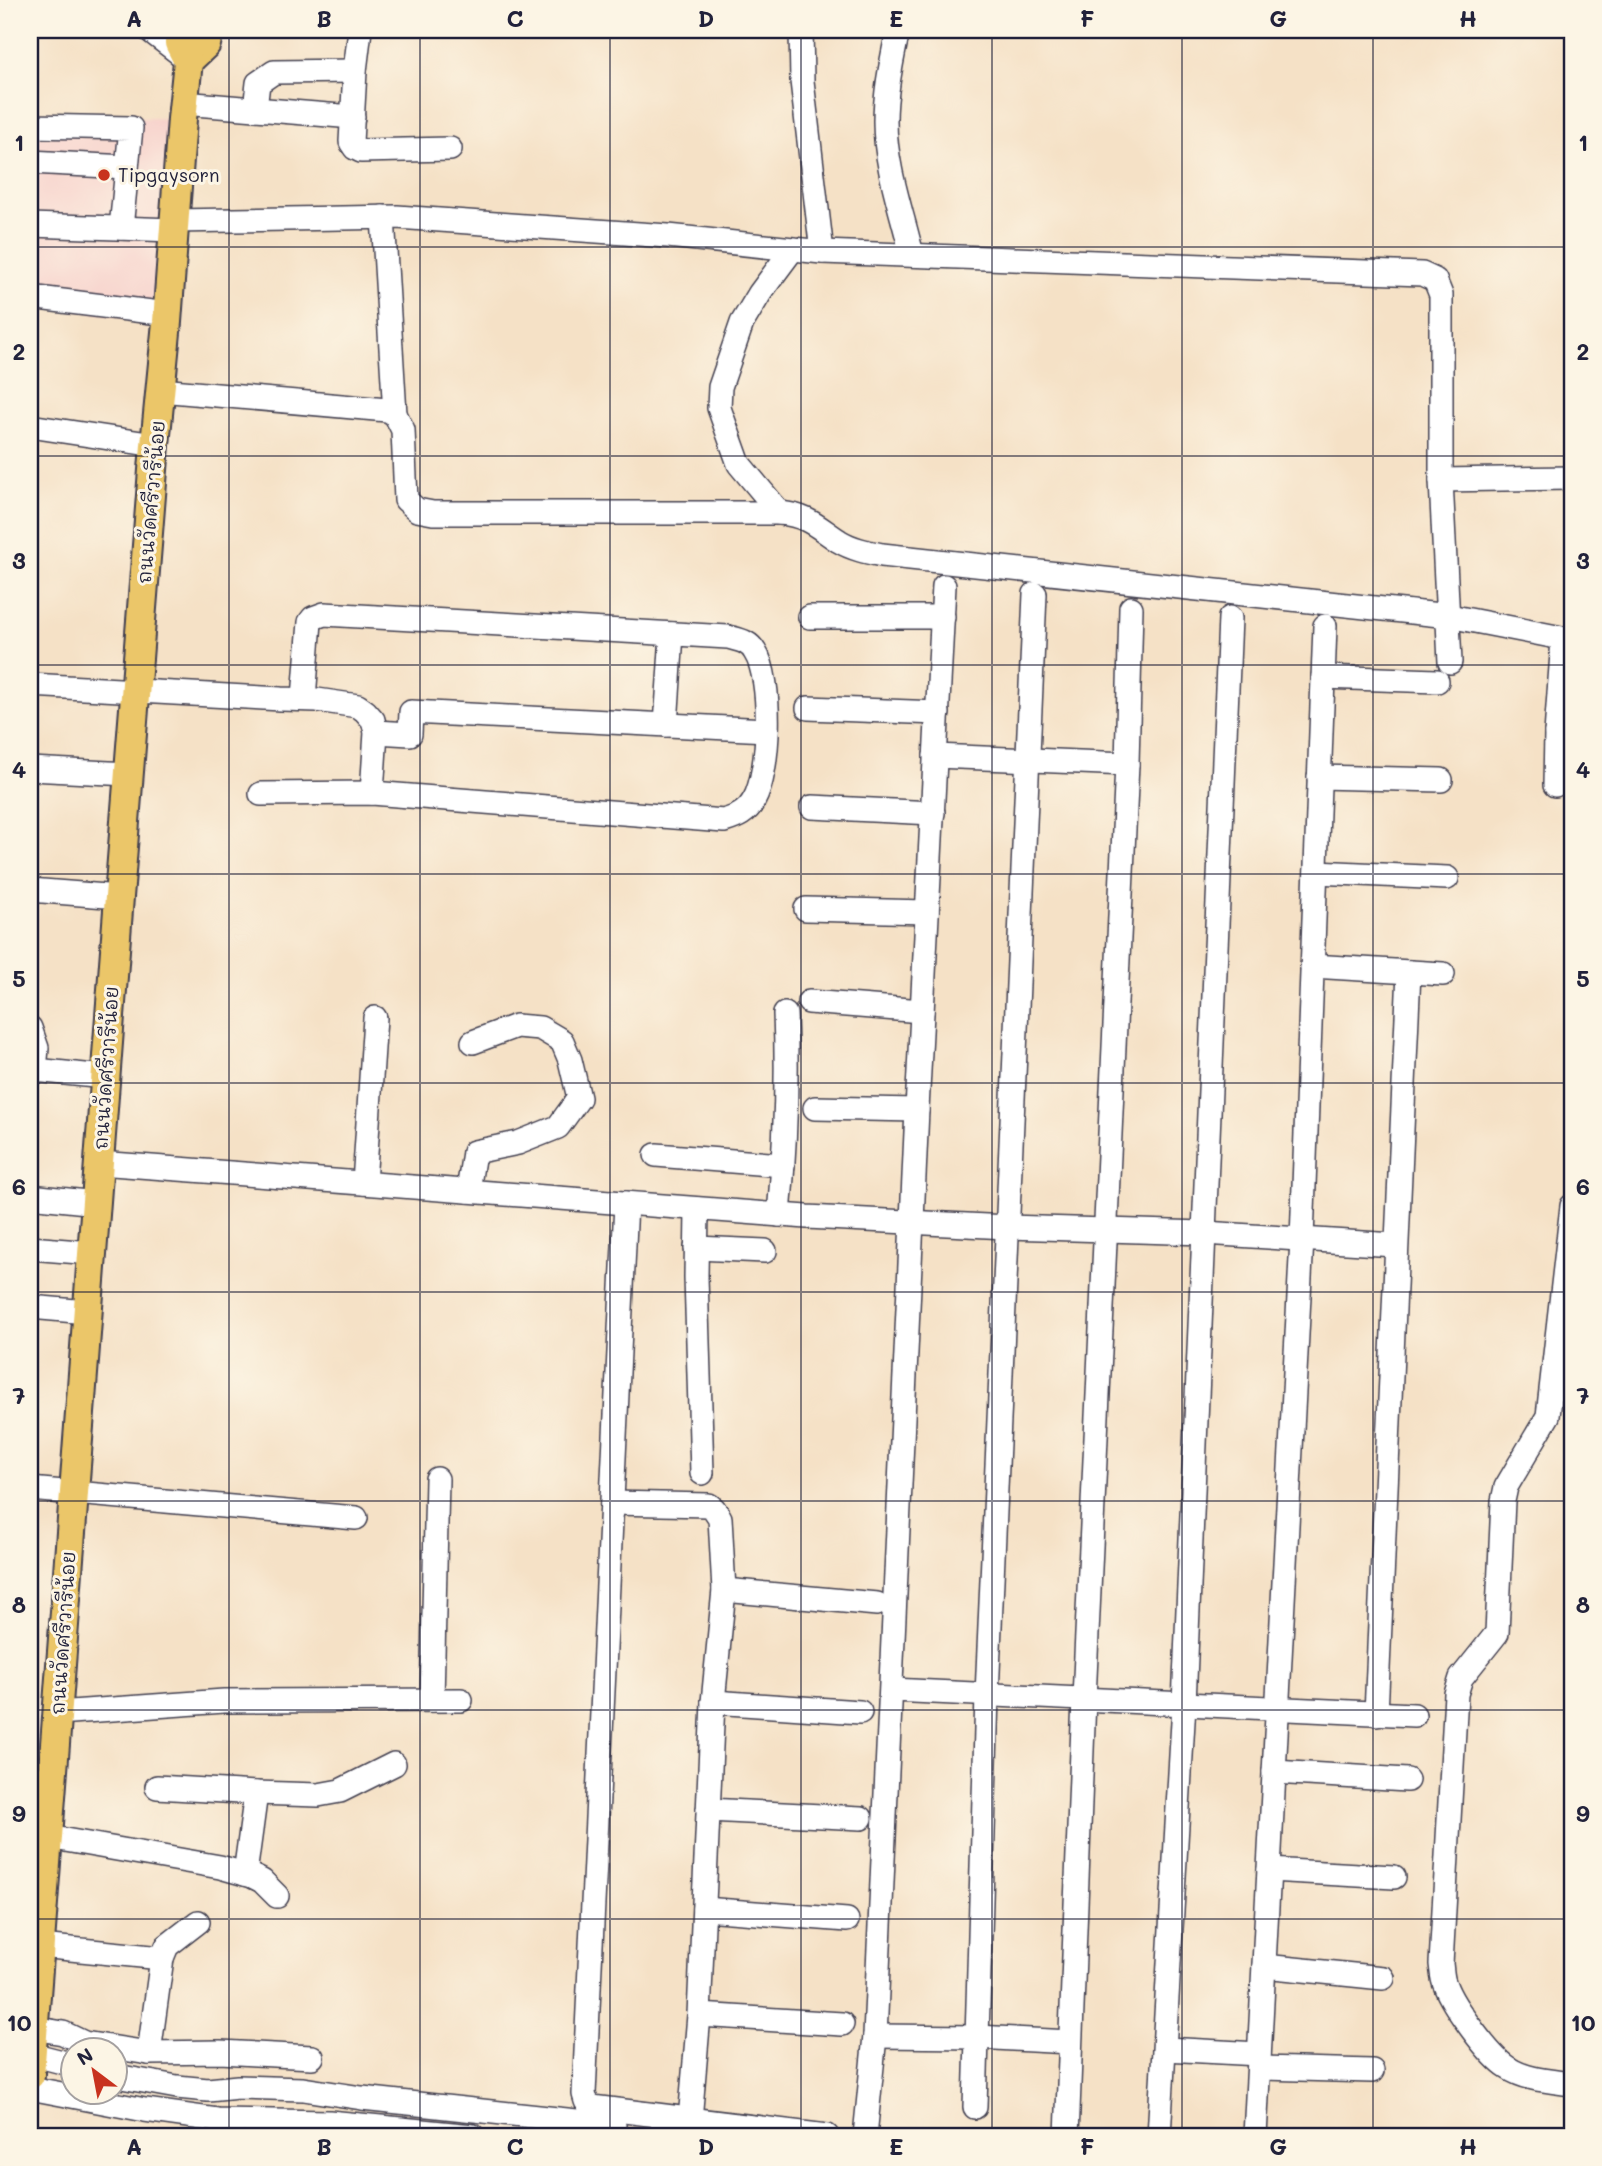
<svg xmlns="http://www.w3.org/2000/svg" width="1602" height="2166" font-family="Mali,'Playpen Sans Thai',sans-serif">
<rect width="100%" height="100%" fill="#fcf5e5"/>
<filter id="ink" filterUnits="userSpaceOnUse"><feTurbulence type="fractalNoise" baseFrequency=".0143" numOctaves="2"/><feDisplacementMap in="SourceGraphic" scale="14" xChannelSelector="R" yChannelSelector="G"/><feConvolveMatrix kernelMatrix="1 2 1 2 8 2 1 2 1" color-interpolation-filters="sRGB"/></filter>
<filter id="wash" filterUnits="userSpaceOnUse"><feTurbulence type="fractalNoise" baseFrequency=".00686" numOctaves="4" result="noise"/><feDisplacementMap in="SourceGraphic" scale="28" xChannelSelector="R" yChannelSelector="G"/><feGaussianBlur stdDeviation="1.57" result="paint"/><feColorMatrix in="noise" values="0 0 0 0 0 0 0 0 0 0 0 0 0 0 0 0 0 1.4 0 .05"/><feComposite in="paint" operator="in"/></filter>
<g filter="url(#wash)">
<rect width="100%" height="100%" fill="#f5e1c6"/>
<polygon fill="#f7d0cb" points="30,115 182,119 167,322 30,304"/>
</g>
<g filter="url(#ink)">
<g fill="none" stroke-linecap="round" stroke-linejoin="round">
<g stroke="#423f50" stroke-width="26">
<g id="minor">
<polyline points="149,30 188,60"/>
<polyline points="360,30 355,71 351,142 355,148 361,151 450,149"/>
<polyline points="801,30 802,81 822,252"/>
<path d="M898 30C892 60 885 91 885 121 885 166 902 212 912 255"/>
<polyline points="183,103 353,117"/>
<polyline points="255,109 258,83 274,72 355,71"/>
<polyline points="30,126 131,128 121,228"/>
<polyline points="30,162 127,167"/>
<polyline points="383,217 395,414"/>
<polyline points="174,221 397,217 668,236 822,252 1422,274 1435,280 1441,295 1441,480 1450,662"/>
<polyline points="30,225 174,230"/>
<polyline points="30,297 168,314"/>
<path d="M160 390 387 410 395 414 403 430 406 500 417 510 433 513H780C809 516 816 526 839 541 852 549 867 552 882 555L1449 616 1572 640"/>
<polyline points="30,426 155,445"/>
<polyline points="1441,480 1572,478"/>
<polyline points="780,513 739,464 719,408 720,387 742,323 760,293 792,250"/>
<polyline points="810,617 943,617"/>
<polyline points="1563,640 1556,733 1572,737"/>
<polyline points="1323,677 1437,681"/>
<polyline points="30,685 281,699 317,700 358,706 365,711 373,720 376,732 372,793"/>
<polyline points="808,708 938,713"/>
<polyline points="666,725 672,634"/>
<polyline points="376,732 410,734 411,712 767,730"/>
<polyline points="935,756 1127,764"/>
<polyline points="30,769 129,774"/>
<polyline points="1319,777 1441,780"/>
<polyline points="1555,785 1556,733"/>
<path d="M261 794 372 793 724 821C737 817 747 813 754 800 770 772 773 679 755 652 749 641 739 640 728 637L324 614 313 618 310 622 304 698"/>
<polyline points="812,807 933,813"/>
<polyline points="1316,872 1447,878"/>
<polyline points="30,890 119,897"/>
<polyline points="806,909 927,912"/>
<polyline points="1312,966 1443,974"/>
<polyline points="809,1002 922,1011"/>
<polyline points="30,1028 37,1048 35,1070 30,1070"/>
<polyline points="35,1070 105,1077"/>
<polyline points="815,1108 917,1110"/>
<polyline points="656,1155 783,1165"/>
<polyline points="99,1163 807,1217 1007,1227 1204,1233 1395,1245"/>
<polyline points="364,1183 375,1018"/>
<polyline points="468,1191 474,1152 518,1143 558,1127 579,1098 570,1060 562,1041 540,1028 516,1026 473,1042"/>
<polyline points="30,1196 96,1203"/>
<polyline points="626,1203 584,2094 586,2101 592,2107 827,2136"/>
<path d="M1572 1206 1548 1416 1506 1487 1503 1501 1497 1633 1461 1678 1456 1694 1441 1964C1442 1970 1442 1979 1445 1985 1452 2005 1490 2057 1508 2068 1526 2080 1551 2081 1572 2084"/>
<polyline points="697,1209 696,1277 702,1473"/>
<path d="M779 1215C785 1148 788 1081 785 1014"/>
<polyline points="30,1248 92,1253"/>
<polyline points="696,1248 765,1251"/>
<polyline points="30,1307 87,1312"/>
<polyline points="30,1489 356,1518"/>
<polyline points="612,1503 709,1505 714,1509 720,1518 724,1590 713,1702 699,2015 690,2120"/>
<polyline points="724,1590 877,1604"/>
<polyline points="892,1690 1414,1715"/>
<polyline points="432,1700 437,1479"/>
<polyline points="713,1702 860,1712"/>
<polyline points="57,1713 224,1701 461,1700"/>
<polyline points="1376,1714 1409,972"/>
<polyline points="1274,1772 1407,1780"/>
<polyline points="157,1787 256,1793 318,1795 340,1791 394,1764"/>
<polyline points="708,1810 861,1818"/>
<polyline points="48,1837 220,1867 252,1876 262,1881 277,1896"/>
<polyline points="1269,1870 1394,1877"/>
<polyline points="245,1874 256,1793"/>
<polyline points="704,1909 847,1920"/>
<polyline points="30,1945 162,1958"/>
<polyline points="1264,1966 1383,1978"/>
<polyline points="699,2015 842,2024"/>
<polyline points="33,2028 63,2033 84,2043 149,2053 220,2052 312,2057"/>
<polyline points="875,2036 977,2037 1070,2042"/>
<polyline points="1165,2049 1259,2054"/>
<polyline points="149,2053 162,1958 167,1946 198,1922"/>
<polyline points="31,2054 74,2065"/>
<polyline points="1259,2068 1372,2071"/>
<polyline points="116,2076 177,2087 208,2090 238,2087 303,2089 362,2098 614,2125"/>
<polyline points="30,2088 145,2110 217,2120 329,2122 473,2136"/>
<polyline points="975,2107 987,1695 1035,594"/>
<polyline points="865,2136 875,2036 917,1110 944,586"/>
<polyline points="1067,2136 1084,1699 1127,764 1131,608"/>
<polyline points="1159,2136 1184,1704 1230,618"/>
<polyline points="1255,2136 1302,1239 1325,626"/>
</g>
</g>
<g stroke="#423f50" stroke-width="32">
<g id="major">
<polyline points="188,61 206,44 209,30"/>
<polyline points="30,2075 119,897 155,445 167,322 182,119 188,61 179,43 180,30"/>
</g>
</g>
<use href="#minor" stroke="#fff" stroke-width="23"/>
<use href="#major" stroke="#ebc669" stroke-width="28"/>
</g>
</g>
<path fill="none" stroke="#22223b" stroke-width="2" stroke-opacity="0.55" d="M229 30V2136M420 30V2136M610 30V2136M801 30V2136M992 30V2136M1182 30V2136M1373 30V2136M30 247H1572M30 456H1572M30 665H1572M30 874H1572M30 1083H1572M30 1292H1572M30 1501H1572M30 1710H1572M30 1919H1572"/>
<circle fill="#c8321e" stroke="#fcf5e5" stroke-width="2.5" cx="104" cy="175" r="7"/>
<g text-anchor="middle" stroke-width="6" stroke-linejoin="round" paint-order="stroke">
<g font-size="19" fill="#22223b" stroke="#fcf5e5" text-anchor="start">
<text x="118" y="182">Tipgaysorn</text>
</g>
<g font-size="19" fill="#22223b" stroke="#fcf5e5">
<text transform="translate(151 502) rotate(-85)" y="7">ถนนวัดศรีวารีน้อย</text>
<text transform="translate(106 1068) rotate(-86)" y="7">ถนนวัดศรีวารีน้อย</text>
<text transform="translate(63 1633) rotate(-86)" y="7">ถนนวัดศรีวารีน้อย</text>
</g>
</g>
<rect width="1602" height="2166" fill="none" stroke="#fcf5e5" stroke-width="77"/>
<g transform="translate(94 2071) rotate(328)"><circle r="33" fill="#fcf5e5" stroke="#a5a1a1" stroke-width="2"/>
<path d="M0-5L12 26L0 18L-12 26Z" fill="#c8321e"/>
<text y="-10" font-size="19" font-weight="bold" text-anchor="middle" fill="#22223b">N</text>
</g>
<rect x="38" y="38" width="1526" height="2090" fill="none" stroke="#22223b" stroke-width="2.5"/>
<g font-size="23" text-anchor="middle" font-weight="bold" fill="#22223b">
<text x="134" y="27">A</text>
<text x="324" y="27">B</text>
<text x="515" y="27">C</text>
<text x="706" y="27">D</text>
<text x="896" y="27">E</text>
<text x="1087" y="27">F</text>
<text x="1278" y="27">G</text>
<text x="1468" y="27">H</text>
<text x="19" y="151">1</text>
<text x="1583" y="151">1</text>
<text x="19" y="360">2</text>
<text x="1583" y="360">2</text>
<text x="19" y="569">3</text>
<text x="1583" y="569">3</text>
<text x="19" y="778">4</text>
<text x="1583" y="778">4</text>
<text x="19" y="987">5</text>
<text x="1583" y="987">5</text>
<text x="19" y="1195">6</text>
<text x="1583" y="1195">6</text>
<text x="19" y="1404">7</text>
<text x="1583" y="1404">7</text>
<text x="19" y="1613">8</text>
<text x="1583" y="1613">8</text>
<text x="19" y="1822">9</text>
<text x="1583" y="1822">9</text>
<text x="19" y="2031">10</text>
<text x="1583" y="2031">10</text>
<text x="134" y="2155">A</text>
<text x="324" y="2155">B</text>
<text x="515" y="2155">C</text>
<text x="706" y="2155">D</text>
<text x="896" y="2155">E</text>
<text x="1087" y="2155">F</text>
<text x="1278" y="2155">G</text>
<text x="1468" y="2155">H</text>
</g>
</svg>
